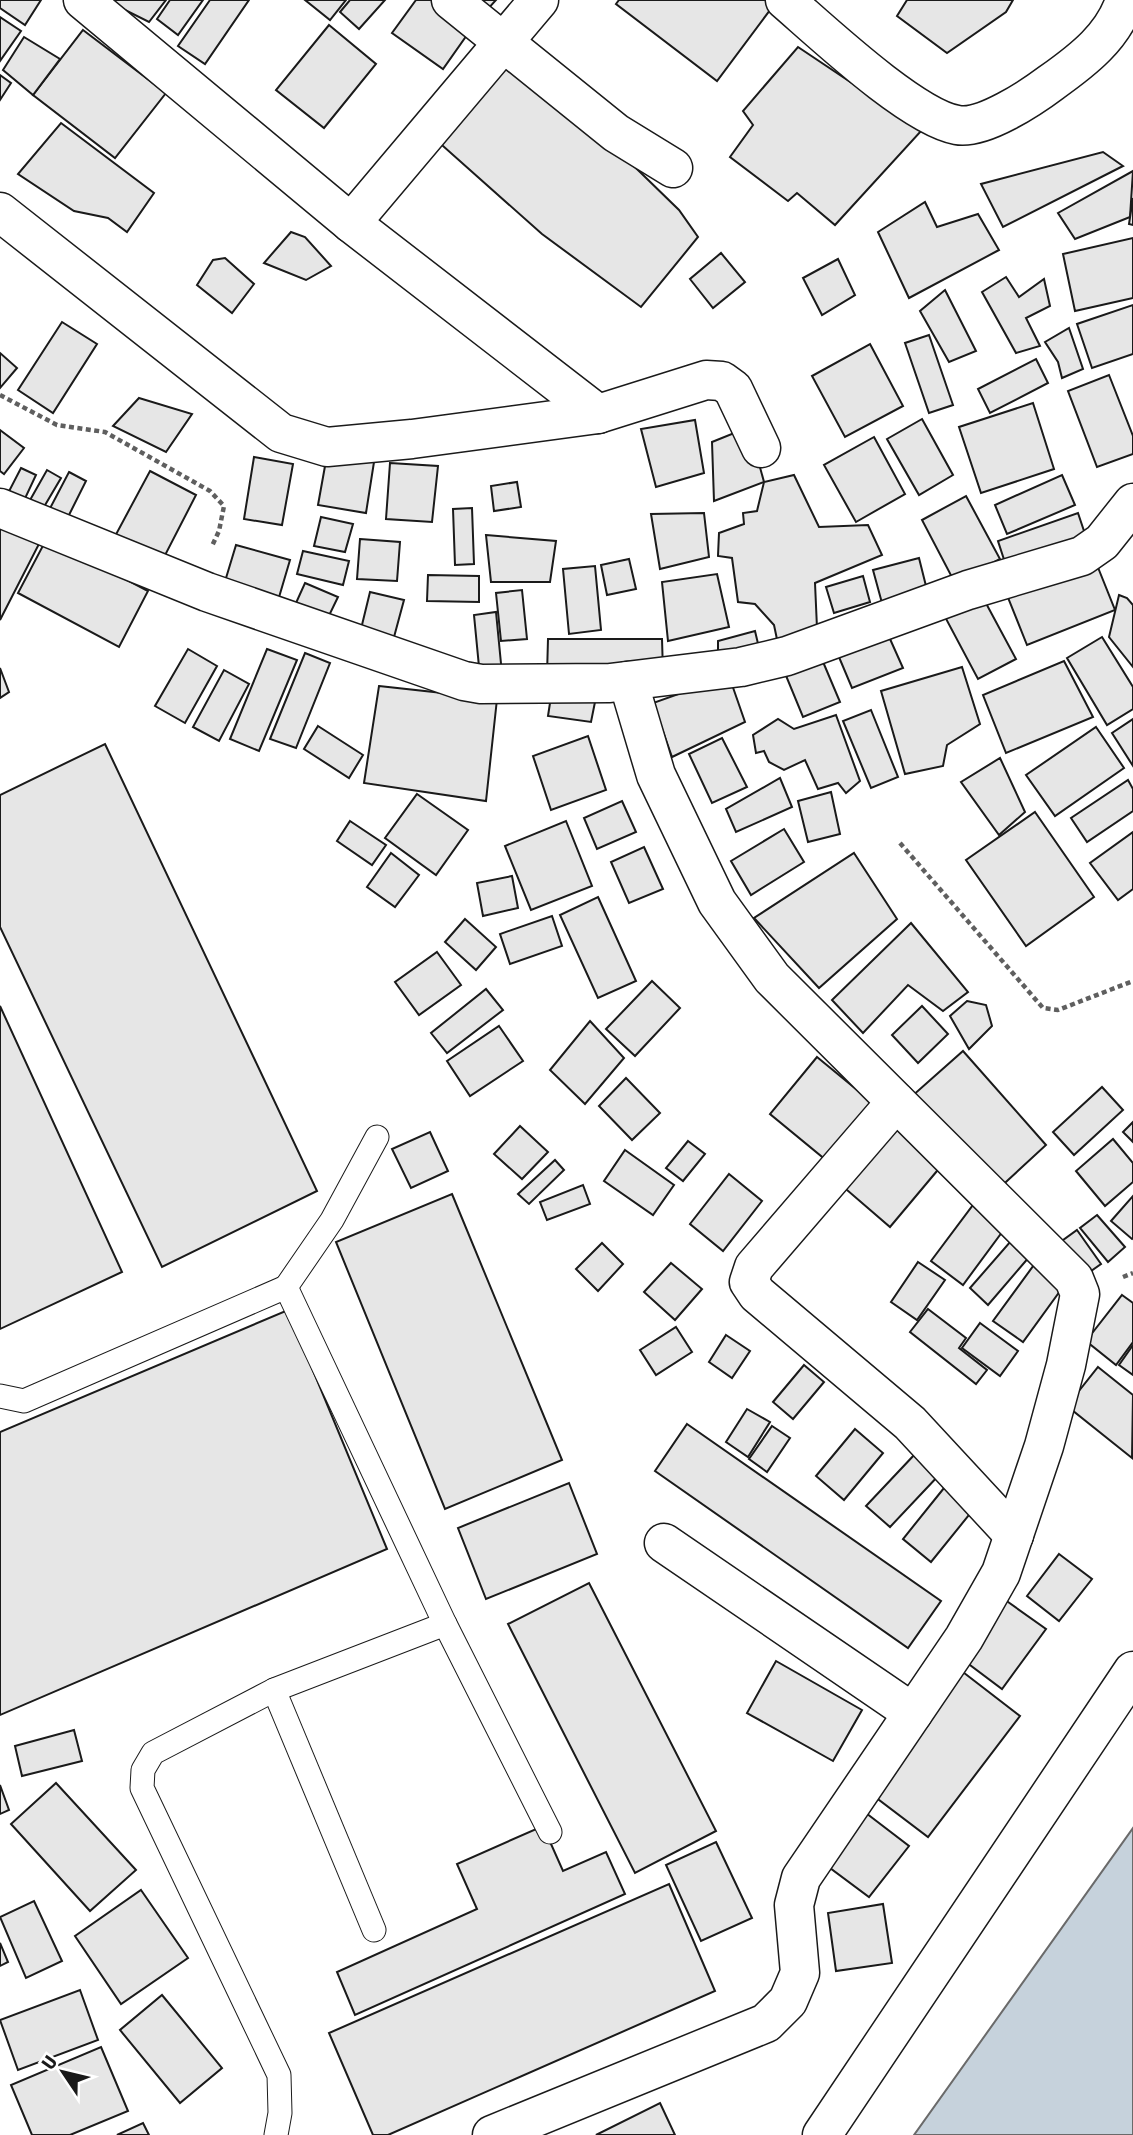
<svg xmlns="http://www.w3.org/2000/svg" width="1133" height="2135" font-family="'Fira Sans Condensed',sans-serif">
<rect width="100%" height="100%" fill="#fff"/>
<polygon fill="#c6d2dc" stroke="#6a6a6a" stroke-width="2" points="1133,1828 1133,2135 914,2135"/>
<g fill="#e6e6e6" stroke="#1a1a1a" stroke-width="2">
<polygon points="0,0 41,0 25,25 0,8"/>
<polygon points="111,0 166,0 149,22 109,2"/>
<polygon points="170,0 203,0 178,35 157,19"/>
<polygon points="210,0 249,0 205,64 178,46"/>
<polygon points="305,0 346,0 330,20"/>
<polygon points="350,0 385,0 359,29 340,12"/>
<polygon points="416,0 439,0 474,25 443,69 392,33"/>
<polygon points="474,0 496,0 487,10"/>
<polygon points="619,0 773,0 776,2 717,81 616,4"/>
<polygon points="907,0 1013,0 1006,12 947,53 897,16"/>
<polygon points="0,17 21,31 0,61"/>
<polygon points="329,25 376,64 324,128 276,90"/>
<polygon points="83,30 166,93 115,158 33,95"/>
<polygon points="24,37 60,59 33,95 3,70"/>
<polygon points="798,47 922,130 835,225 797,193 788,201 730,157 753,125 743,111"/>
<polygon points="500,65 602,135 679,210 698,237 641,307 542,234 434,138"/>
<polygon points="0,75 11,83 0,100"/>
<polygon points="61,123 154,193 127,232 108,218 74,211 18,174"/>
<polygon points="1103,152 1123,166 1003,227 981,184"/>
<polygon points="1133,171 1130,217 1075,239 1058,213"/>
<polygon points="1133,198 1133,225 1129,224"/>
<polygon points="925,202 937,227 978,214 999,250 909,298 878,232"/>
<polygon points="291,232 305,237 331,266 306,280 264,263"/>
<polygon points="1133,238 1133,298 1075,311 1063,254"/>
<polygon points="721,253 745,282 713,308 690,279"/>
<polygon points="225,258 254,284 232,313 197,285 213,260"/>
<polygon points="838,259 855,295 822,315 803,278"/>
<polygon points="1006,277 1019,297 1044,279 1050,306 1026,318 1040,346 1016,353 982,292"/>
<polygon points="945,290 976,351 949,362 920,311"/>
<polygon points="1133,305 1133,354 1092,368 1077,324"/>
<polygon points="62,322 97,344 53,413 18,390"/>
<polygon points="1069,328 1083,369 1062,378 1058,362 1045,342"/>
<polygon points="929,335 953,405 929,413 905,343"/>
<polygon points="870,344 903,406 845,437 812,376"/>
<polygon points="0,353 17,368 0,388"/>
<polygon points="1036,359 1048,383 990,413 978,389"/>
<polygon points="1109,375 1133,436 1133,454 1097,467 1068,391"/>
<polygon points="139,398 192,414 166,452 113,426"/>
<polygon points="1033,403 1054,469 981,493 959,427"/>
<polygon points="922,419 953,475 919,495 887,439"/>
<polygon points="695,420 704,473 656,487 641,429"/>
<polygon points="749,427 764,482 714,501 712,442"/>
<polygon points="0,430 24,448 4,474 0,471"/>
<polygon points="874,437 905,494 856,522 824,465"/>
<polygon points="327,455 374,462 366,513 318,505"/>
<polygon points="254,457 293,464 282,525 244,519"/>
<polygon points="390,463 438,466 432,522 386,519"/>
<polygon points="21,468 36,475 21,507 5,499"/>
<polygon points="47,470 61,478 38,517 25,509"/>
<polygon points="150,471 196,495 160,565 113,540"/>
<polygon points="69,472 86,481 64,525 46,516"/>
<polygon points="794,475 819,527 868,525 882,555 815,583 817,628 778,644 774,625 755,604 738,602 732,558 718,556 719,533 744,524 743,513 757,511 764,482"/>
<polygon points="1062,475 1075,505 1007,534 995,505"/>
<polygon points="517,482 521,507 494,511 491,486"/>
<polygon points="966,496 1000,559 955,583 922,520"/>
<polygon points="472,508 474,564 455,565 453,509"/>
<polygon points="704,513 709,557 660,569 651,514"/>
<polygon points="1078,513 1090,549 1010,578 998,541"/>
<polygon points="321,517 353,524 345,552 314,546"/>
<polygon points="0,521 40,542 0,620"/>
<polygon points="486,535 556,541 550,582 491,582"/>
<polygon points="47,538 148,591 119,647 18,593"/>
<polygon points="360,539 400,542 397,581 357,579"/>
<polygon points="236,545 290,560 277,604 223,588"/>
<polygon points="303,551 349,561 343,585 297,574"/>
<polygon points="919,558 930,602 885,614 873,570"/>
<polygon points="629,559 636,589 607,595 601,565"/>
<polygon points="1095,560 1115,610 1027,645 1007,595"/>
<polygon points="595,566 601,630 569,634 563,569"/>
<polygon points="717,574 729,627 668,641 662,582"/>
<polygon points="428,575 479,576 479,602 427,601"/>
<polygon points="863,576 870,602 834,613 826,587"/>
<polygon points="305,583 338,597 323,628 291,614"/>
<polygon points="522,590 527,639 501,641 496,593"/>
<polygon points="370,592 404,600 394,637 361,629"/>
<polygon points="981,594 1016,659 978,679 944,615"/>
<polygon points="1119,595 1127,598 1133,605 1133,667 1109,637"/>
<polygon points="496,612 502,674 480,677 474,615"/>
<polygon points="886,630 903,668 852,688 836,650"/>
<polygon points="755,631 760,652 718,664 718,641"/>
<polygon points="1102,637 1133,687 1133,709 1107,725 1067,658"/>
<polygon points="548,639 662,639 663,672 547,675"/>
<polygon points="188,649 217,666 185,723 155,706"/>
<polygon points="267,649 297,660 259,751 230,739"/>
<polygon points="818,650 840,702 803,717 782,666"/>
<polygon points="305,653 330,663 296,748 270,739"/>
<polygon points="1064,661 1093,717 1006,753 983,695"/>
<polygon points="962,667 980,724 947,745 943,766 905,774 881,691"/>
<polygon points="0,668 9,692 0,698"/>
<polygon points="224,670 249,684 219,741 193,727"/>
<polygon points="729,676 745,722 672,757 653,703"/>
<polygon points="379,686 497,699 486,801 364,783"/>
<polygon points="552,690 596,697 591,722 548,716"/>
<polygon points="871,710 898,777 871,788 843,721"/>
<polygon points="836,715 860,781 846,793 838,783 818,789 805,760 784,770 769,762 764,751 756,753 753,735 778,719 794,729"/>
<polygon points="1133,719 1133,766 1112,733"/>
<polygon points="318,726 363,755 349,778 304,749"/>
<polygon points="1096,727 1124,768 1055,816 1026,775"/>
<polygon points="588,736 606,790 551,810 533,756"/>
<polygon points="722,738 747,787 712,803 689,754"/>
<polygon points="105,744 317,1191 162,1267 0,927 0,795"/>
<polygon points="1000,758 1025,812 999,835 961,782"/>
<polygon points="780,778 792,807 736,832 726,809"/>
<polygon points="1128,780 1133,789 1133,811 1087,842 1071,818"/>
<polygon points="831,792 840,834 808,842 798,801"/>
<polygon points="417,794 468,830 436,875 385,838"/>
<polygon points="622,801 636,832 597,849 584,818"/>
<polygon points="1035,812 1094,897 1026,946 966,860"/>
<polygon points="350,821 386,845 372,865 337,841"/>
<polygon points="566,821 592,886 531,910 505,846"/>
<polygon points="784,829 804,862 751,895 731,861"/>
<polygon points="1133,832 1133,889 1118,900 1090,863"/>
<polygon points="644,847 663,889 629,903 611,862"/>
<polygon points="391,853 419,875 395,907 367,887"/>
<polygon points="854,853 897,919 819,988 754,918"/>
<polygon points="512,876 518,908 483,916 477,883"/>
<polygon points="598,897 636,981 598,998 560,915"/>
<polygon points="552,916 562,946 510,964 500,934"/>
<polygon points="465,919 496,947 476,970 445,942"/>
<polygon points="911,923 968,992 943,1011 908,985 863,1033 832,1000"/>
<polygon points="437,952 461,985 419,1015 395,982"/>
<polygon points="652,981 680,1008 635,1056 606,1029"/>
<polygon points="486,989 503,1010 447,1053 431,1033"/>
<polygon points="967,1001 986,1005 992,1026 969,1049 950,1016"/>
<polygon points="0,1006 122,1272 0,1329"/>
<polygon points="922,1006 948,1034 918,1063 892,1035"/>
<polygon points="590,1021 624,1058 585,1104 550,1070"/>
<polygon points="499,1026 523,1061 470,1096 447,1061"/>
<polygon points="963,1051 1046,1145 995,1192 911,1097"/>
<polygon points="817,1057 879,1108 832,1165 770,1114"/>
<polygon points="626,1078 660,1113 632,1140 599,1106"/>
<polygon points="1102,1087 1123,1110 1074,1155 1053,1132"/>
<polygon points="1133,1122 1133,1142 1123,1132"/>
<polygon points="892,1123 942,1165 890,1227 840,1184"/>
<polygon points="520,1126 548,1152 522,1179 494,1154"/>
<polygon points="430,1132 448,1171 411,1188 392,1149"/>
<polygon points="1113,1139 1133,1163 1133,1182 1105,1206 1076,1171"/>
<polygon points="688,1141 705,1154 683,1181 666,1168"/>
<polygon points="625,1150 674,1185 653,1215 604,1181"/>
<polygon points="555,1160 564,1170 529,1204 518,1194"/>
<polygon points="729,1174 762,1201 723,1251 690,1224"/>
<polygon points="583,1185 590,1204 547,1220 540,1202"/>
<polygon points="452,1194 562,1460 445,1509 336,1242"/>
<polygon points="1133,1196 1133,1238 1132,1239 1111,1221"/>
<polygon points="979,1197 1011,1220 963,1285 931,1261"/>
<polygon points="1097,1215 1125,1247 1108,1262 1080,1228"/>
<polygon points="1077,1230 1101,1264 1084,1276 1059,1243"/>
<polygon points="1018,1233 1036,1249 988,1305 970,1288"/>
<polygon points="602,1243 623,1264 598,1291 576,1269"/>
<polygon points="1039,1258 1068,1280 1023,1342 993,1321"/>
<polygon points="918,1262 945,1280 917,1320 891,1302"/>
<polygon points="671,1263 702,1289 675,1320 644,1292"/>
<polygon points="1122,1295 1133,1303 1133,1342 1116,1365 1086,1341"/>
<polygon points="928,1309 966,1338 959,1348 987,1370 976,1384 910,1332"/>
<polygon points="288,1310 387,1549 0,1715 0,1432"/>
<polygon points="980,1323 1018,1351 1000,1376 962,1348"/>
<polygon points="676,1327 692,1352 656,1375 640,1350"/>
<polygon points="726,1335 750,1351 732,1378 709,1362"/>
<polygon points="1133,1345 1133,1375 1119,1365"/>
<polygon points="804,1365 824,1382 793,1419 773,1402"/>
<polygon points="1098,1367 1133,1395 1132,1458 1067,1406"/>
<polygon points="747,1409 770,1422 748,1457 726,1442"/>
<polygon points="687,1424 941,1601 908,1648 655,1471"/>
<polygon points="772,1426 790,1438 767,1472 749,1459"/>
<polygon points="855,1429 883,1453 844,1500 816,1476"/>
<polygon points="916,1453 940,1474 890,1527 866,1506"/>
<polygon points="569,1483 597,1554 486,1599 458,1528"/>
<polygon points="944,1488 973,1510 931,1562 903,1539"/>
<polygon points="1059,1554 1092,1579 1059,1621 1027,1596"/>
<polygon points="589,1583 716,1831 635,1873 508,1624"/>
<polygon points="1001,1597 1046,1629 1002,1689 958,1656"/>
<polygon points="776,1661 862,1710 833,1761 747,1713"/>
<polygon points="959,1669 1020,1716 928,1837 866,1790"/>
<polygon points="74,1730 82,1761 22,1776 15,1746"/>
<polygon points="56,1783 136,1870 90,1911 11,1824"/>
<polygon points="0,1785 9,1810 0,1814"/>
<polygon points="862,1810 909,1846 869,1897 822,1862"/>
<polygon points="543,1826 563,1871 606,1852 625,1894 355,2015 337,1972 477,1909 457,1864"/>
<polygon points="716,1842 752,1918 701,1941 666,1865"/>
<polygon points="669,1884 715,1991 388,2135 373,2135 329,2033"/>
<polygon points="141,1890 188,1958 121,2004 75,1936"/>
<polygon points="34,1901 62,1961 26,1978 0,1917"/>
<polygon points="883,1904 892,1963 836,1971 828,1913"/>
<polygon points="0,1943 8,1962 0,1966"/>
<polygon points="80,1990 98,2040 18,2070 0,2020"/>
<polygon points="162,1995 222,2068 180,2103 120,2030"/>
<polygon points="101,2047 128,2111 70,2135 32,2135 11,2085"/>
<polygon points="660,2103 675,2135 596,2135"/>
<polygon points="143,2123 149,2135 117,2135"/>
</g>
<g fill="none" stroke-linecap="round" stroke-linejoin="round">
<g stroke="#1a1a1a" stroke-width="25">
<g id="service">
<polyline points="286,1287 332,1220 377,1137"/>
<polyline points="0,1396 24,1401 286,1287 445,1624 274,1690 153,1753 143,1770 142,1788 279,2075 280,2113 276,2135"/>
<polyline points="445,1624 550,1832"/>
<polyline points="274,1690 374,1930"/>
</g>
</g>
<g stroke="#1a1a1a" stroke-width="41">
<g id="minor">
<polyline points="83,0 351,223 598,414 706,380 722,381 733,389 761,448"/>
<polyline points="451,0 616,133 673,168"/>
<path d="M785 0C822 32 912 117 957 125 983 130 1032 97 1052 82 1083 60 1114 36 1125 0"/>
<polyline points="0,212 281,433 327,447 412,439 598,414"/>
<polyline points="351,223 539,0"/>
<polyline points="0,508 207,592 464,681 481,684 610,683 741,667 787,656 968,590 1082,556 1102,542 1133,503"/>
<polyline points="896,1102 754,1267 749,1282 757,1294 910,1423 1014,1535"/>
<polyline points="664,1543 913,1713"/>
<polyline points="492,2135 766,2023 788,2001 800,1973 794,1905 801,1878 964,1638 1001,1573 1044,1446 1066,1365 1080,1294 1074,1279 772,978 717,902 656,775 628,681"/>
<polyline points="822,2135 1133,1671"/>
</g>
</g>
<g stroke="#5f5f5f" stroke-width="4.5" stroke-dasharray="5 3.5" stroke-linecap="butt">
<polyline points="0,395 57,425 105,432 210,491 224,506 219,531 212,546"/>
<polyline points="900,843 1043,1008 1058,1010 1133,981"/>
<polyline points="1123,1277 1133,1273"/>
</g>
<use href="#service" stroke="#fff" stroke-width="23"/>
<use href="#minor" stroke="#fff" stroke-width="38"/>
</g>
<g transform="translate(63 2072) rotate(305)" stroke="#ffffff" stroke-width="5" paint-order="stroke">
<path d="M0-5L12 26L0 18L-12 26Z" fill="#1a1a1a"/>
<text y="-10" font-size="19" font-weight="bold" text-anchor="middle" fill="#1a1a1a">U</text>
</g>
</svg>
